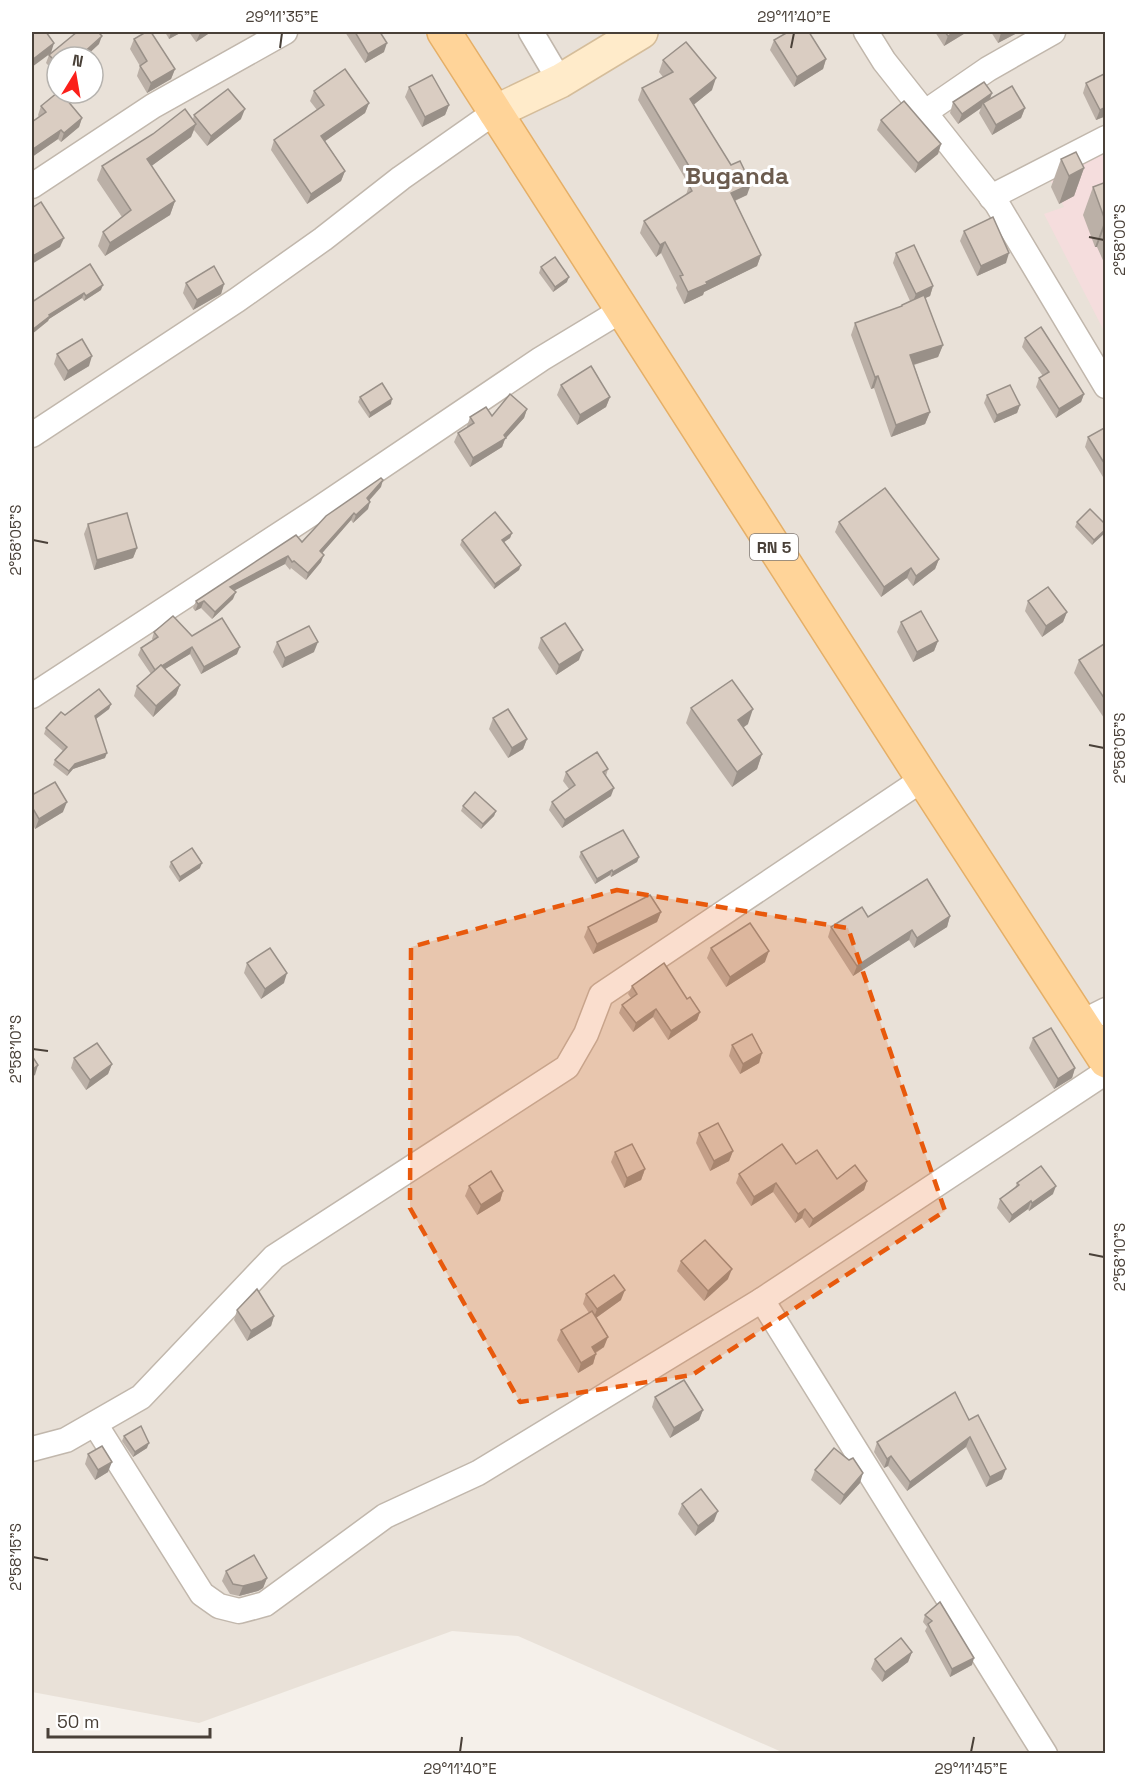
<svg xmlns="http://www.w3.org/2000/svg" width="1137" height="1785" font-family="'Space Grotesk',sans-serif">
<rect width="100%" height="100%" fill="#f5f0ea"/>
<path fill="#e9e1d8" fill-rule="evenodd" d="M32 32H1105V1753H784L518 1636 452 1631 199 1723 32 1692ZM57 57H93V93H57Z"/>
<polygon fill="#f5dddd" points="1105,148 1105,333 1044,214 1064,207 1047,174"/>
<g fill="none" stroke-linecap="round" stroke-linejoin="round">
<g stroke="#c1b7ac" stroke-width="27">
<g id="street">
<polyline points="531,32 560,81"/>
<polyline points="866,32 884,61 997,204 1106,386"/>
<polyline points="924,113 988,69 1053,32"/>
<polyline points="32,186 153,106 285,32"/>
<polyline points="991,197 1106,138"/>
<polyline points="32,435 237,300 323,239 401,178 495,112"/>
<polyline points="32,696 317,510 541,359 622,310"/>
<polyline points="1080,1023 1106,1010"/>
<polyline points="762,1300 1045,1754"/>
<polyline points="95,1424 202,1594 219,1606 239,1611 265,1604 385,1516 478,1473 762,1300 1106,1072"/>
<polyline points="32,1449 66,1440 141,1397 274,1257 567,1067 586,1034 601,995 923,779"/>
</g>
</g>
<g stroke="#d5bd9a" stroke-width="36">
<polyline id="secondary" points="495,112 560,81 641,32"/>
</g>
<g stroke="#e5af67" stroke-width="36">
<polyline id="primary" points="444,32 923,779 1106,1061"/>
</g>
<use href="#street" stroke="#fff" stroke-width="24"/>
<use href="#secondary" stroke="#ffebca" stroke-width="33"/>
<use href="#primary" stroke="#ffd499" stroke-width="33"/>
</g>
<g fill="#bbb0a7">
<polygon points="165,32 182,32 169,39"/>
<polygon points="189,32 211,32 196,42"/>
<polygon points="345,32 380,32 384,52 365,63"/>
<polygon points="935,32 967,32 944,46"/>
<polygon points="991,32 1019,32 998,43"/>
<polygon points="134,39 175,69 171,79 147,93 137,76 140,66 130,49"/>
<polygon points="774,40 826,59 823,69 794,87 770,50"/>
<polygon points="99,44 85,57 57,57 57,74 46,63 49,55"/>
<polygon points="663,60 712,90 693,105 747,195 735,201 761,255 757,266 704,292 703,295 684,304 676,288 677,285 661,253 656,257 640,233 644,221 686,195 689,185 638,100 642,88 663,77 659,72"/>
<polygon points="1086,83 1106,116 1096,120 1083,93"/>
<polygon points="409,87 449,105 445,115 422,127 405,97"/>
<polygon points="314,91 369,103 365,113 325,141 345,171 341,181 307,204 271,150 274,140 317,110 310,101"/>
<polygon points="992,93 990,100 1025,108 1021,118 992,135 979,113 981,108 958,124 950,113 953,102"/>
<polygon points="41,106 82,118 79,127 61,142 58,139 32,157 32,122 39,117 38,115"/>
<polygon points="194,115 241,119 207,146 194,130 191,137 151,166 175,201 170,215 105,256 98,246 103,232 122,217 97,180 102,166 193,119"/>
<polygon points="881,120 941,144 938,154 915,173 877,130"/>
<polygon points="1061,159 1084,168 1074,196 1059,204 1051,187"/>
<polygon points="1106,182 1106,267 1097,247 1095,247 1083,215 1093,187"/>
<polygon points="964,231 1006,263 977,276 960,241"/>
<polygon points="896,253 933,286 930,296 925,298 943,345 938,357 914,365 930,412 925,424 891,437 874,388 871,389 851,335 855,323 901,307 902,305 910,301 893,263"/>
<polygon points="541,267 567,282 553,292 539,273"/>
<polygon points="186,283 224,284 221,294 193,310 183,293"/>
<polygon points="101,290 84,301 82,298 49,319 48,321 32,334 32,302"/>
<polygon points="1025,338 1084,394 1081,402 1056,418 1036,387 1039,378 1043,376 1022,347"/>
<polygon points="57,354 89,366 64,381 54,364"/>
<polygon points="561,385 610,397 606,407 577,425 557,395"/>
<polygon points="987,395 1020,405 1017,413 994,423 984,403"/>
<polygon points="360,397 391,404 369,418 358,402"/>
<polygon points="527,409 524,418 505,439 502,447 470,467 454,442 458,433 468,427 467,426 470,417 492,416"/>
<polygon points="1106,427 1106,482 1085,447 1088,437"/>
<polygon points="381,487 369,501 368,509 353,523 351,520 322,553 321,562 306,580 291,568 290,570 285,564 234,590 233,599 212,619 201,608 195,611 193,608 196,601 302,542"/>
<polygon points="839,522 939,559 935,569 913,586 907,578 881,597 835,532"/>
<polygon points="1077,522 1106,525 1092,545 1075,527"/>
<polygon points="88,524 137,548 133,558 94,570 84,534"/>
<polygon points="512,533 510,538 504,542 521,565 519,570 494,589 460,545 462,540"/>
<polygon points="1028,601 1067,612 1063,622 1042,637 1025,611"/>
<polygon points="901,622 938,641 934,651 913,662 897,632"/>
<polygon points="154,632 192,636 237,654 201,674 190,654 165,669 180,685 176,695 153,717 134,696 137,686 151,674 138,655 141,648 153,640 152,639"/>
<polygon points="541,638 579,660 556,675 538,648"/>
<polygon points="277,642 314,652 282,668 273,652"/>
<polygon points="1106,646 1106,721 1074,673 1079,660"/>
<polygon points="111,704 109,709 96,719 105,758 73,769 67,776 53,765 55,760 63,751 44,734 46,728 65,715"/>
<polygon points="691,708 748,724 743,728 762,754 757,769 732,787 686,723"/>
<polygon points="493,718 527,739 523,749 508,758 489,729"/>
<polygon points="608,769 606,776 611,796 562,828 549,810 552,802 569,789 563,781 566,772"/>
<polygon points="32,795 63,812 35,829 32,823"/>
<polygon points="463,806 496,811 494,816 481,829 461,811"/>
<polygon points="581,852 639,857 637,862 611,877 610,875 595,884 579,857"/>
<polygon points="171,862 200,868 179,882 169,867"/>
<polygon points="661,912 657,922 593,954 584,937 588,927"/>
<polygon points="950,916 947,927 914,948 909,940 853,976 828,937 831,927 868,917"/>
<polygon points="711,948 765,962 726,987 707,958"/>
<polygon points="247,963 284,983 261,999 244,973"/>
<polygon points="632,986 687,999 700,1012 697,1020 668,1040 653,1017 633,1032 619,1013 622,1005 631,998 628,994"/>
<polygon points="1033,1038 1075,1068 1072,1078 1054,1089 1029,1048"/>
<polygon points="732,1045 762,1053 759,1063 740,1074 729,1056"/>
<polygon points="74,1058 112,1064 108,1074 86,1090 71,1068"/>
<polygon points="699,1133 733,1151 729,1161 710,1171 696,1143"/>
<polygon points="615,1152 645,1169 641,1180 624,1188 611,1162"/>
<polygon points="796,1164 837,1179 867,1181 864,1190 809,1228 802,1218 795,1223 773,1192 751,1206 736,1183 739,1174"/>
<polygon points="1017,1183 1053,1194 1029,1211 1028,1209 1009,1223 997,1208 1000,1199 1015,1188"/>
<polygon points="469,1186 503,1191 500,1201 477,1215 465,1196"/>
<polygon points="681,1261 728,1279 704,1301 677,1271"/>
<polygon points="586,1294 621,1300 596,1318 604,1347 596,1353 593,1364 578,1373 557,1340 561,1330 589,1313 583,1304"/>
<polygon points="237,1310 274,1316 271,1326 247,1341 234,1320"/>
<polygon points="655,1397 703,1410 699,1420 670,1438 652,1407"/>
<polygon points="969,1420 1002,1479 986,1487 966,1447 907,1491 888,1466 884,1468 874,1452 877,1442"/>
<polygon points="124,1436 147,1448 133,1457 122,1441"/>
<polygon points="88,1454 108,1472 95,1480 85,1464"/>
<polygon points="815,1470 860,1483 840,1505 811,1480"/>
<polygon points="682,1504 714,1521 695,1536 678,1514"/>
<polygon points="226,1571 267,1578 263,1588 258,1591 239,1596 230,1594 222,1581"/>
<polygon points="925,1615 972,1665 950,1677 925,1631 927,1627 923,1622"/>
<polygon points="912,1652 908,1662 882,1682 871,1669 875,1659"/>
</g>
<g fill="#999088">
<polygon points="171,32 182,32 169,39"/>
<polygon points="201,32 211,32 196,42 200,33"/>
<polygon points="955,32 967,32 944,46 948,36"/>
<polygon points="1004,32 1019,32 998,43 1001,33"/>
<polygon points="102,36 99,44 85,57 80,57"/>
<polygon points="54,43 51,53 32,67 32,60"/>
<polygon points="387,43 384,52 365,63 368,54"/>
<polygon points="826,59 823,69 794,87 797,77"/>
<polygon points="175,69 171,79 147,93 151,83"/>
<polygon points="716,78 712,90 686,111 690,99"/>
<polygon points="992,93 988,103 983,103 981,108 958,124 962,114"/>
<polygon points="369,103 365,113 318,146 321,136"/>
<polygon points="449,105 445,115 422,127 425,117"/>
<polygon points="1106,107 1106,116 1096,120 1100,110"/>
<polygon points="1025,108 1021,118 992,135 996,125"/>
<polygon points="245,109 241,119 207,146 211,136"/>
<polygon points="82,118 79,127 61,142 64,133"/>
<polygon points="196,124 191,137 142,173 147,159"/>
<polygon points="61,130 58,139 32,157 33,149"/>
<polygon points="941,144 938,154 915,173 918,163"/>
<polygon points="1084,168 1074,196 1059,204 1069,176"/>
<polygon points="345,171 341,181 307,204 311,194"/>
<polygon points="751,184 747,195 727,204 731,193"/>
<polygon points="175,201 170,215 105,256 110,243"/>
<polygon points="1105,220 1106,223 1097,247 1095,247"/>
<polygon points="64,238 60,247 32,264 33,256"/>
<polygon points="665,242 661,253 656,257 660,245"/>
<polygon points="1009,253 1006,263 977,276 981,266"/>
<polygon points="761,255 757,266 704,292 703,295 684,304 688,292 706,282"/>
<polygon points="569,277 567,282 553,292 555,287"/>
<polygon points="224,284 221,294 193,310 197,300"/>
<polygon points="103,285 101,290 84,301 86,296"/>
<polygon points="933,286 930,296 912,304 916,294"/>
<polygon points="84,293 82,298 49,319 48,321 32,334 32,330 49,315"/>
<polygon points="943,345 938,357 906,367 910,355"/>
<polygon points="92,356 89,366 64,381 68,371"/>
<polygon points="878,376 874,388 871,389 875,377"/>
<polygon points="1084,394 1081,402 1056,418 1059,409"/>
<polygon points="610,397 606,407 577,425 580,415"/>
<polygon points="392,399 391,404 369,418 370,413"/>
<polygon points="1020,405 1017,413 994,423 997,415"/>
<polygon points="527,409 524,418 505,439 502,447 470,467 473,458 504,435"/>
<polygon points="930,412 925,424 891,437 896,425"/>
<polygon points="383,480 381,487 364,506 367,498"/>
<polygon points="370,502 368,509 353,523 356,515"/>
<polygon points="354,513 351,520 317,559 320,551"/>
<polygon points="1106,529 1106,532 1092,545 1094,540"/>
<polygon points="512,533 510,538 500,545 502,540"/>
<polygon points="137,548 133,558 94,570 97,560"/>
<polygon points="324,555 321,562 306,580 308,573"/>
<polygon points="288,556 285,564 228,594 230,587"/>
<polygon points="939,559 935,569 913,586 916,576"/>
<polygon points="521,565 519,570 494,589 495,584"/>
<polygon points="911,568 907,578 881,597 884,587"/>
<polygon points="236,592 233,599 212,619 215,612"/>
<polygon points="204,601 201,608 195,611 198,604"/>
<polygon points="1067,612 1063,622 1042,637 1046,626"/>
<polygon points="938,641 934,651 913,662 917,652"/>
<polygon points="318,642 314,652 282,668 285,658"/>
<polygon points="192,647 190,654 152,677 155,670"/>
<polygon points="240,647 237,654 201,674 204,667"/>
<polygon points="583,650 579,660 556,675 559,665"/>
<polygon points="180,685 176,695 153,717 156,706"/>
<polygon points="111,704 109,709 93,721 95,716"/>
<polygon points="753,709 748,724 732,735 738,720"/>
<polygon points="527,739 523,749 508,758 512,748"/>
<polygon points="107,753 105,758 73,769 67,776 69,771 75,764"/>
<polygon points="762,754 757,769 732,787 737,772"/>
<polygon points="614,788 611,796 562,828 565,820"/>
<polygon points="67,802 63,812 35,829 39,819"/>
<polygon points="496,811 494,816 481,829 483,824"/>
<polygon points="639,857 637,862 611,877 613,872"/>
<polygon points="202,863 200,868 179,882 180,877"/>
<polygon points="612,870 610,875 595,884 597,879"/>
<polygon points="661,912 657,922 593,954 597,944"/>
<polygon points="950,916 947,927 914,948 917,938"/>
<polygon points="912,930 909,940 853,976 857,966"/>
<polygon points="769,951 765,962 726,987 730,977"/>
<polygon points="287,973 284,983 261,999 265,989"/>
<polygon points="656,1009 653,1017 633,1032 636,1023"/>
<polygon points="700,1012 697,1020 668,1040 671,1031"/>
<polygon points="762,1053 759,1063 740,1074 743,1064"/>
<polygon points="112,1064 108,1074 86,1090 90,1080"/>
<polygon points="38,1065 35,1075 32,1077 32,1070"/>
<polygon points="1075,1068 1072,1078 1054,1089 1058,1079"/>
<polygon points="733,1151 729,1161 710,1171 714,1161"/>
<polygon points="645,1169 641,1180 624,1188 627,1178"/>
<polygon points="867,1181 864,1190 809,1228 813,1219"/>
<polygon points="776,1183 773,1192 751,1206 754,1197"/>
<polygon points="1056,1186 1053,1194 1029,1211 1032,1203"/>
<polygon points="503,1191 500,1201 477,1215 481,1205"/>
<polygon points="1031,1201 1028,1209 1009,1223 1012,1215"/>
<polygon points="805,1209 802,1218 795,1223 798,1214"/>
<polygon points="732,1269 728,1279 704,1301 708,1291"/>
<polygon points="625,1290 621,1300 593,1320 597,1309"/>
<polygon points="274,1316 271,1326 247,1341 251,1331"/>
<polygon points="608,1337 604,1347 588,1357 592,1347"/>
<polygon points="596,1354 593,1364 578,1373 581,1363"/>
<polygon points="703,1410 699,1420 670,1438 674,1428"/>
<polygon points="970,1437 966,1447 907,1491 910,1482"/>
<polygon points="149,1443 147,1448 133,1457 135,1452"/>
<polygon points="891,1456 888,1466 884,1468 887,1459"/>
<polygon points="112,1462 108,1472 95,1480 98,1470"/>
<polygon points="1006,1469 1002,1479 986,1487 990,1477"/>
<polygon points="863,1473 860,1483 840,1505 844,1495"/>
<polygon points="718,1511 714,1521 695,1536 698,1526"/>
<polygon points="267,1578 263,1588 258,1591 239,1596 243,1586"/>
<polygon points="912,1652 908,1662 882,1682 885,1672"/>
<polygon points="974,1658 972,1665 950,1677 952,1669"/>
</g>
<g fill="#dacdc2" stroke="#999088" stroke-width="1.5">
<polygon points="32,32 46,32 54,43 32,60"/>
<polygon points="77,32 98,32 102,36 80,56 81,57 57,57 57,63 49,55"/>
<polygon points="146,32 151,32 175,69 151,83 140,66 147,61 134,39"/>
<polygon points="355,32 380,32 387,43 368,54"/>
<polygon points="788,32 809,32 826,59 797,77 774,40"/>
<polygon points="945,32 955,32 948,36"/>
<polygon points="686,42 716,78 690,99 731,165 740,161 751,184 731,193 761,255 706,282 707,284 688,292 680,276 683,275 665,242 660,245 644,221 692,191 689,185 698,181 642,88 673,72 663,60"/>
<polygon points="345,69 369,103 321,136 345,171 311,194 274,140 324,105 314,91"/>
<polygon points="1106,73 1106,107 1100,110 1086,83"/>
<polygon points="432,75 449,105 425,117 409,87"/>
<polygon points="984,82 992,93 962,114 953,102"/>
<polygon points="1012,86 1025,108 996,125 983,103"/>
<polygon points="228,89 245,109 211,136 194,115"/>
<polygon points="57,93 61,93 82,118 64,133 61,130 33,149 32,147 32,122 46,112 41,106"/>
<polygon points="904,101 941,144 918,163 881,120"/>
<polygon points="185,109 196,124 147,159 175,201 110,243 103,232 131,210 102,166 153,134"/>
<polygon points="1076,152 1084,168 1069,176 1061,159"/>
<polygon points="1106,182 1106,220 1105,220 1093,187"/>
<polygon points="41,202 64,238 33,256 32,254 32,208"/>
<polygon points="993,217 1009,253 981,266 964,231"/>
<polygon points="914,245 933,286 916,294 896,253"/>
<polygon points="555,257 569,277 555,287 541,267"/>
<polygon points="90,264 103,285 86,296 84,293 49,315 50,316 32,330 32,302"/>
<polygon points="214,266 224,284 197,300 186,283"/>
<polygon points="924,295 943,345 910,355 930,412 896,425 878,376 875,377 855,323 902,306 902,305"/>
<polygon points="1041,327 1084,394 1059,409 1039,378 1049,372 1025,338"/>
<polygon points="82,339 92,356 68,371 57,354"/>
<polygon points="591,366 610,397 580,415 561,385"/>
<polygon points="382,383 392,399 370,413 360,397"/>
<polygon points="1010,385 1020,405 997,415 987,395"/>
<polygon points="510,394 527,409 504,435 506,438 473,458 458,433 474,423 470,417 486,407 492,416"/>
<polygon points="1106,427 1106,466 1088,437"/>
<polygon points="381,478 383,480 367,498 370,502 356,515 354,513 320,551 324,555 308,573 294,561 292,562 288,556 230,587 236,592 215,612 204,601 198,604 196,601 296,535 302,542 326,516"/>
<polygon points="885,488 939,559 916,576 911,568 884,587 839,522"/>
<polygon points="1090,509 1106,525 1106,529 1094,540 1077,522"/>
<polygon points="495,512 512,533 502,540 521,565 495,584 462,540"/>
<polygon points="127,513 137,548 97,560 88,524"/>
<polygon points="1048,587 1067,612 1046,626 1028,601"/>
<polygon points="921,611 938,641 917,652 901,622"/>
<polygon points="173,616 192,636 222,618 240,647 204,667 192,647 162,666 161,665 155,670 141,648 158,637 154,632"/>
<polygon points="565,623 583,650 559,665 541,638"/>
<polygon points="309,626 318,642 285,658 277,642"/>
<polygon points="1104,644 1106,646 1106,701 1079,660"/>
<polygon points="161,665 180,685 156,706 137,686"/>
<polygon points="732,680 753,709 738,720 762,754 737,772 691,708"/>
<polygon points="99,689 111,704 95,716 107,753 75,764 69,771 55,760 67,747 46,728 61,712 65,715"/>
<polygon points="508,709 527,739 512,748 493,718"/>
<polygon points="597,752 608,769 603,772 614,788 565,820 552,802 575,785 566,772"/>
<polygon points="55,782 67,802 39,819 32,807 32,795"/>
<polygon points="475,792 496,811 483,824 463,806"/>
<polygon points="623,830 639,857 613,872 612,870 597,879 581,852"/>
<polygon points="192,848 202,863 180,877 171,862"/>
<polygon points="927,879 950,916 917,938 912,930 857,966 831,927 862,907 868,917"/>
<polygon points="650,895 661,912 597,944 588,927"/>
<polygon points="750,923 769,951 730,977 711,948"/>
<polygon points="270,948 287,973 265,989 247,963"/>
<polygon points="664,963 687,999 690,997 700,1012 671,1031 656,1009 636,1023 622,1005 637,994 632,986"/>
<polygon points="1051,1028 1075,1068 1058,1079 1033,1038"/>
<polygon points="752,1034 762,1053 743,1064 732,1045"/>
<polygon points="97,1043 112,1064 90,1080 74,1058"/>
<polygon points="32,1056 38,1065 32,1070"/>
<polygon points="718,1123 733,1151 714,1161 699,1133"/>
<polygon points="632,1144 645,1169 627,1178 615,1152"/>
<polygon points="782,1144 796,1164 817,1150 837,1179 855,1165 867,1181 813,1219 805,1209 798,1214 776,1183 754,1197 739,1174"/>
<polygon points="1041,1166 1056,1186 1032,1203 1031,1201 1012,1215 1000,1199 1019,1185 1017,1183"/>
<polygon points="491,1171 503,1191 481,1205 469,1186"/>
<polygon points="705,1240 732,1269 708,1291 681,1261"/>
<polygon points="614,1275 625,1290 597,1309 586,1294"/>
<polygon points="257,1289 274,1316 251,1331 237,1310"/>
<polygon points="592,1311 608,1337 592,1347 596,1354 581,1363 561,1330"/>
<polygon points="684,1380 703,1410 674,1428 655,1397"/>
<polygon points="955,1392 969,1420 978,1415 1006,1469 990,1477 970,1437 910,1482 891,1456 887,1459 877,1442"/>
<polygon points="141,1426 149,1443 135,1452 124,1436"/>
<polygon points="102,1446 112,1462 98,1470 88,1454"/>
<polygon points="834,1448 849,1460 853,1458 863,1473 844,1495 815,1470"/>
<polygon points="701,1489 718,1511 698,1526 682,1504"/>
<polygon points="254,1555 267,1578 262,1581 243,1586 233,1584 226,1571"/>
<polygon points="940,1602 974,1658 952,1669 928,1624 932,1621 925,1615"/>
<polygon points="901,1638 912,1652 885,1672 875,1659"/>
</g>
<path fill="#e8590c" fill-opacity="0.2" stroke="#e8590c" stroke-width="4.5" stroke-dasharray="12 8" stroke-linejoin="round" d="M617 890 848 928 945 1211 692 1375 520 1402 410 1208 411 947Z"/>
<path fill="none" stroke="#494038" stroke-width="2" d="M280 48 282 33M791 48 794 33M1089 237 1104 240M33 540 48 543M1089 745 1104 748M33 1049 48 1051M1089 1254 1104 1257M33 1557 48 1560M460 1752 462 1737M971 1752 974 1737"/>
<g text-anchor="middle" stroke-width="6" stroke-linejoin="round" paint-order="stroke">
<rect fill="#fff" stroke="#807974" stroke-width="1.5" x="750" y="534" width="48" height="26" rx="4.5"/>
<g font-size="16" font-weight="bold" fill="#494038">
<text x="774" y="553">RN 5</text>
</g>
<g font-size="24" font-weight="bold" fill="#6c5c4f" stroke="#fff">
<text x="737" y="184">Buganda</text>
</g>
</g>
<rect width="1137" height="1785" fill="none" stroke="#ffffff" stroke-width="66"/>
<g transform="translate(75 75) rotate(11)"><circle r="28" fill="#ffffff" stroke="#b6b3af" stroke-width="1.5"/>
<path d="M0-4.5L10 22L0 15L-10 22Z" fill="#fb1f1a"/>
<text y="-9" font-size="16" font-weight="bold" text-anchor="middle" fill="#494038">N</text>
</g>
<path d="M48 1728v9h162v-9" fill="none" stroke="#494038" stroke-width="3"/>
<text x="57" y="1728" font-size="18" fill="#494038" stroke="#ffffff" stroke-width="4.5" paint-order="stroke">50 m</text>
<rect x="33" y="33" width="1071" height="1719" fill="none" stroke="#494038" stroke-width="2"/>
<g font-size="15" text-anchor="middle" fill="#494038">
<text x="282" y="22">29°11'35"E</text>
<text x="794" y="22">29°11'40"E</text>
<text transform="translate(1120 240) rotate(-90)" y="5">2°58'00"S</text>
<text transform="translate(16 540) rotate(-90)" y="5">2°58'05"S</text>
<text transform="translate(1120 748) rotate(-90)" y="5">2°58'05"S</text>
<text transform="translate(16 1049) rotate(-90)" y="5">2°58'10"S</text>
<text transform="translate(1120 1257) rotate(-90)" y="5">2°58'10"S</text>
<text transform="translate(16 1557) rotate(-90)" y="5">2°58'15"S</text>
<text x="460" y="1774">29°11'40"E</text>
<text x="971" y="1774">29°11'45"E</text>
</g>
</svg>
